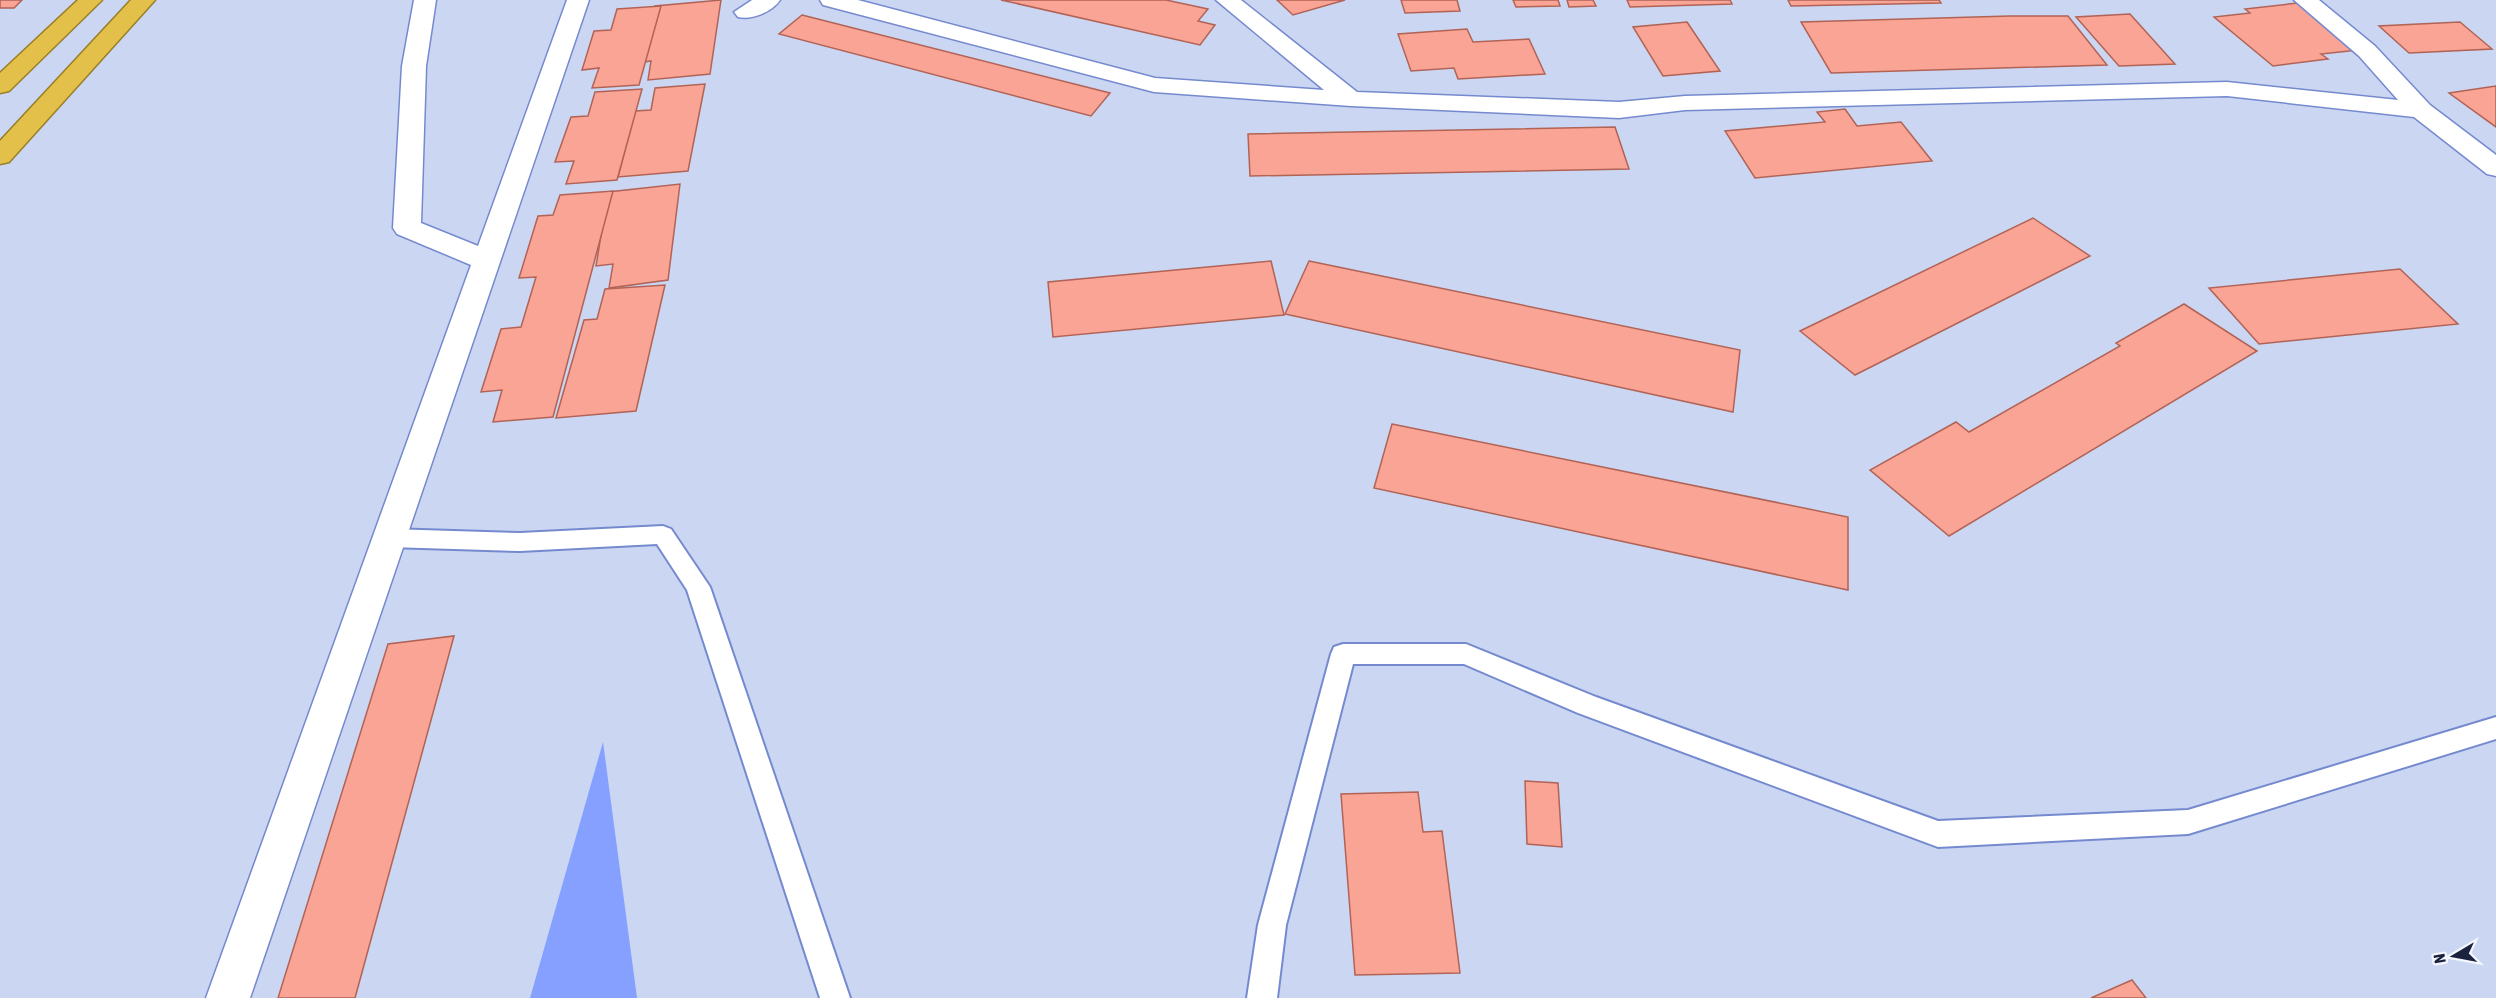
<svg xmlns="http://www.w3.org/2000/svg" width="2496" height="998" font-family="'Asap Condensed',sans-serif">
<rect width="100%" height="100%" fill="#cbd6f3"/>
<polygon fill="#85a0fe" points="603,742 637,998 530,998"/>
<g fill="#f9a495" stroke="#b16356" stroke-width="1.5">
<polygon points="0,0 22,0 14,8 0,8"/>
<polygon points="721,0 710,74 648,80 651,61 644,62 655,6"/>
<polygon points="1001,0 1166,0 1208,9 1198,21 1215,25 1200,45"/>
<polygon points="1277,0 1345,0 1293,15"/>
<polygon points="1401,0 1457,0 1460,11 1405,13"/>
<polygon points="1513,0 1558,0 1560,6 1516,7"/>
<polygon points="1567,0 1593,0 1596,6 1569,7"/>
<polygon points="1627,0 1730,0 1732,4 1630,7"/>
<polygon points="1788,0 1939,0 1941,3 1791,6"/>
<polygon points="2298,3 2359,50 2321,54 2328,59 2273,66 2214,17 2250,13 2245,9"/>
<polygon points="661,6 639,85 592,88 599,68 582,70 594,31 611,30 617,9"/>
<polygon points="2130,14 2175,64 2119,66 2076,17"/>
<polygon points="802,15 1110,93 1091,116 779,34"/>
<polygon points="2010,16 2068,16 2107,65 1831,73 1801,22"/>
<polygon points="1687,22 1720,71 1663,76 1633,27"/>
<polygon points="2460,22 2492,49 2409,53 2379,26"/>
<polygon points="1467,29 1473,42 1529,39 1545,74 1458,79 1454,68 1411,71 1398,34"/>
<polygon points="705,84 688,171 618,177 635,111 651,110 655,88"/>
<polygon points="2496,86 2496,127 2449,93"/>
<polygon points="642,89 617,180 566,184 574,161 555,162 571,117 588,116 595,92"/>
<polygon points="1845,109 1857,126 1901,122 1932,161 1755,178 1725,131 1825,122 1817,112"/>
<polygon points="1615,127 1629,169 1250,176 1248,134"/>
<polygon points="680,184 668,280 609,288 613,264 596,266 608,192"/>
<polygon points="613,191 553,417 493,422 502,390 481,392 501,329 521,327 536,277 519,278 538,216 553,215 560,195"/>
<polygon points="2033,218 2090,256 1855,375 1800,331"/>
<polygon points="1271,261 1284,315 1053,337 1048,282"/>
<polygon points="1309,261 1740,350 1733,412 1285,314"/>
<polygon points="2400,269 2458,324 2259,344 2209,288"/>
<polygon points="665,285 636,411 556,418 584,320 597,319 605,289"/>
<polygon points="2184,304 2257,351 1949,536 1870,470 1956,422 1969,432 2120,346 2116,343"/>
<polygon points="1392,424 1848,517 1848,590 1374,488"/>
<polygon points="454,636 355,998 278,998 388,644"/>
<polygon points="1525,781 1558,783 1562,847 1527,844"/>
<polygon points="1418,792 1423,832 1442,831 1460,973 1355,975 1341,794"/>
<polygon points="2132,980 2146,998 2091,998"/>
</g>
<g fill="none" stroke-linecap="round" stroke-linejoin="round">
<g stroke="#758ace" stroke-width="4">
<g id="service">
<polygon points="663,526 671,529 710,587 850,998 820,998 687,590 657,544 520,551 389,547 381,544 377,538 381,532 389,529 520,533"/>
<polygon points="1343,644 1466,644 1596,697 1938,821 2188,810 2496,717 2496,739 2188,834 1938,847 1578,713 1464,664 1353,664 1286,925 1277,998 1247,998 1258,925 1331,654 1334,647"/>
</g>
</g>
<g stroke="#758ace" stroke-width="3">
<g id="minor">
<polygon points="414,0 436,0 426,66 421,223 478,246 567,0 589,0 250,998 206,998 471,265 397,234 393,228 402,66"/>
<path d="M752 0H780C772 12 752 20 738 17L734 12Z"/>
<polygon points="820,0 858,0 1155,78 1324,90 1216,0 1241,0 1357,92 1619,102 1685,96 2227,82 2398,100 2359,56 2294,0 2319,0 2375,46 2430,105 2496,155 2496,176 2487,174 2414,117 2227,96 1685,110 1619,118 1351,106 1154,92 823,5"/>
</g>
</g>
<g stroke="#987f28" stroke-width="3">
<g id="trunk">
<polygon points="78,0 102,0 9,91 0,93 0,73"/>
<polygon points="131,0 155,0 9,162 0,164 0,141"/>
</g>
</g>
<use href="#service" fill="#fff" fill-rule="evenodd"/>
<use href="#minor" fill="#fff" fill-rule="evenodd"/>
<use href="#trunk" fill="#e3c04a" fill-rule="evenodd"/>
</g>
<g transform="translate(2454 956) rotate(260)" stroke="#f4f7fe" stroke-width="4.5" paint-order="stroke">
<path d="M0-4.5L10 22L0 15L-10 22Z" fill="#1a223d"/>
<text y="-9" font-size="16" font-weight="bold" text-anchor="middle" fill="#1a223d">N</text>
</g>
</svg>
